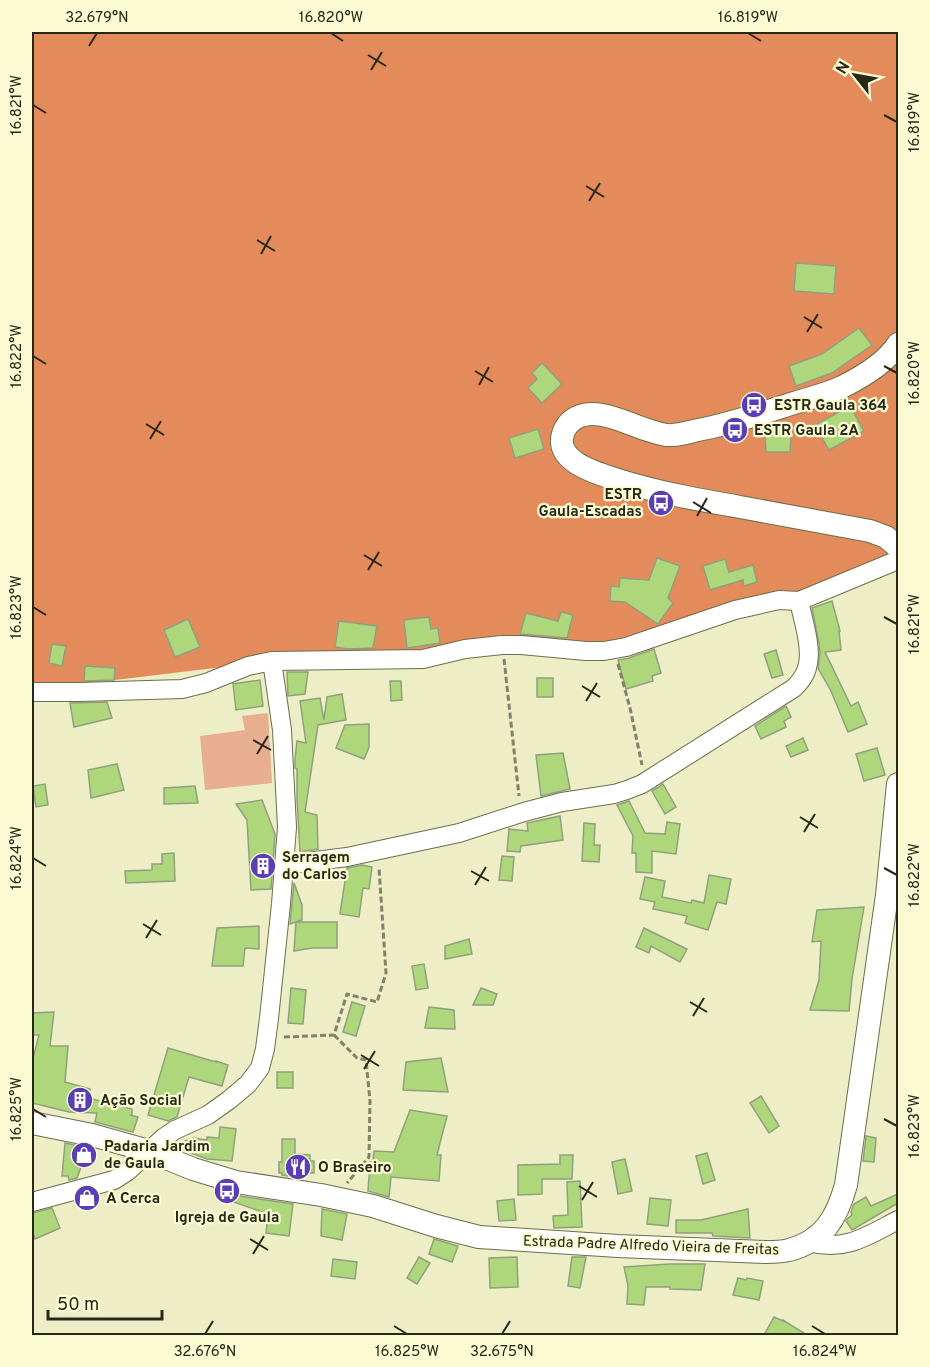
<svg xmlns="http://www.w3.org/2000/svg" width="930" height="1367" font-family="Overpass,sans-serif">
<rect width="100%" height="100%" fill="#edeec6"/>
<polygon fill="#e7ae90" points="268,713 272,783 205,790 200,736 245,730 242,716"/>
<polygon fill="#e48b5b" points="32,32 898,32 898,560 626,647 272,661 32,690"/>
<g fill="#aed77c" stroke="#90a07e" stroke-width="1.5">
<polygon points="796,263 836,266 834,294 794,291"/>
<polygon points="859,328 872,345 832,373 796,386 789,366 822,354"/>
<polygon points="542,363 562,384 542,403 528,388 537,379 532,373"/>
<polygon points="850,406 864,431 829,450 815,425"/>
<polygon points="538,429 544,449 515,458 509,438"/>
<polygon points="765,433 791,433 790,452 766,452"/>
<polygon points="657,558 680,566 668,598 673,603 658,624 625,602 610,601 611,586 619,587 620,578 649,580"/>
<polygon points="725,559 729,572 753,565 757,582 744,586 743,580 710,590 703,566"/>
<polygon points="832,601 840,631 839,631 841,650 825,652 851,706 858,702 867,724 848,732 831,691 818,668 820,653 819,643 812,608"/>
<polygon points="561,612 573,615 567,638 520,634 526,613 558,621"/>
<polygon points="429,617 431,629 438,628 440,643 407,648 404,620"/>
<polygon points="188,619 200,647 175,657 164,630"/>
<polygon points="339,621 377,626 373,648 348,649 335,647"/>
<polygon points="52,644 66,646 62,666 49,663"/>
<polygon points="654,649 661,673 652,676 653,681 626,689 618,660 629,658"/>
<polygon points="776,650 783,675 772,678 764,654"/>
<polygon points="85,666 115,668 114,680 84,681"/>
<polygon points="287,672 308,672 305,694 288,696"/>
<rect x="537" y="678" width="16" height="19"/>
<polygon points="260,680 263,706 236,710 233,684"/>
<polygon points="390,681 401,681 402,700 391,701"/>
<polygon points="342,694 346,720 318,725 305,812 317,815 318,849 300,852 297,799 297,769 295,768 295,759 297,741 306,743 300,701 320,698 324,720 327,697"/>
<polygon points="107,702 112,718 74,727 70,703"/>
<polygon points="786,706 791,717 784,721 786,727 761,739 755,726"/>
<polygon points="369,724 369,747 364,759 336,748 345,725"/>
<polygon points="803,738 808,750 791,757 786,746"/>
<polygon points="877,748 885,775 864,781 856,754"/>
<polygon points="563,753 570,789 541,796 536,755"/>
<polygon points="117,764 124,790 91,798 88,770"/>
<polygon points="45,784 48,805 36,807 33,786"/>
<polygon points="663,784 676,807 665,814 652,791"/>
<polygon points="195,786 198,803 164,804 164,788"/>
<polygon points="262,800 275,834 271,889 251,890 247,820 236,804"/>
<polygon points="629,801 645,833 665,834 667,822 680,824 676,854 652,851 652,873 636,872 636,853 632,853 633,836 617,805"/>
<polygon points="560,816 563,840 521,846 520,852 507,851 509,829 528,831 527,823"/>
<polygon points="584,823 595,824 594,845 600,845 599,862 582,861"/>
<polygon points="174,853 175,881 126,883 125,871 152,870 152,864 162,864 162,854"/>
<polygon points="502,856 514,857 512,881 499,880"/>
<polygon points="362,865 372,867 369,889 363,888 359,917 340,914 347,868"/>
<polygon points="709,875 731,879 726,904 717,902 708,930 685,923 687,916 653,909 655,902 640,899 645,877 665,881 662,897 691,903 692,900 704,903"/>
<polygon points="294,883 302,905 302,920 290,924"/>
<polygon points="864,907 852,979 849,1011 810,1010 819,980 821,941 812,942 817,910"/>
<polygon points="296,922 337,922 337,948 312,948 294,951"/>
<polygon points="259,926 259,949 245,948 243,966 212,966 217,928"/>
<polygon points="644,928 687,949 680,962 651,946 649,953 636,947"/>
<polygon points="469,939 472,954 445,959 445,946"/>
<polygon points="424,964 428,988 416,990 412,966"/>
<polygon points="291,988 306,990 303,1024 288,1023"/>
<polygon points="481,988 497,994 493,1005 473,1005"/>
<polygon points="352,1002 365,1006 356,1036 343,1032"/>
<polygon points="429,1007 454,1010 455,1029 425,1028"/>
<polygon points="54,1012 50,1046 68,1046 65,1082 90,1089 88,1098 132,1109 132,1115 130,1115 138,1117 133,1132 95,1122 97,1113 69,1112 32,1103 32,1062 39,1035 32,1035 32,1013"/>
<polygon points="168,1048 216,1062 216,1061 228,1065 222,1086 189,1077 177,1117 168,1121 148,1115"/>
<polygon points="441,1058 448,1092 403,1090 406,1062"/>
<rect x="277" y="1072" width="16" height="16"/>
<polygon points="761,1096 779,1126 769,1133 750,1103"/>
<polygon points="410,1110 447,1116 437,1155 441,1155 439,1181 391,1177 389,1197 368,1191 370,1162 373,1162 374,1151 394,1152"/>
<polygon points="220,1127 236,1129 232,1161 207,1159 172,1146 193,1138 207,1140 207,1137 219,1138"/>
<polygon points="866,1136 876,1138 874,1162 863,1161"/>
<polygon points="282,1139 295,1139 295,1154 310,1155 310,1161 314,1161 314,1173 295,1173 295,1177 282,1175 282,1173 279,1173 279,1162 282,1162"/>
<polygon points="65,1143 88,1148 77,1178 69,1180 68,1176 62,1176"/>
<polygon points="707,1153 715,1180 703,1184 696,1156"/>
<polygon points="560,1155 573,1155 572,1179 542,1179 542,1194 518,1195 518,1165 560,1164"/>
<polygon points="625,1159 632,1191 618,1194 612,1162"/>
<polygon points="580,1181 582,1227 554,1228 553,1216 568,1215 567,1182"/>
<polygon points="898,1194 898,1203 852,1230 846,1221 848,1218 852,1215 851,1212 854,1204 866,1197 871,1206"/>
<polygon points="233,1195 293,1204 289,1236 266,1233 268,1214 231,1201"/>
<polygon points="650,1198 671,1200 668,1226 647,1224"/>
<polygon points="514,1199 516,1220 499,1221 497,1201"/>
<polygon points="52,1208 60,1228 35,1239 32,1231 32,1213"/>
<polygon points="322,1209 347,1214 342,1240 321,1236"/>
<polygon points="748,1209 750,1238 713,1236 712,1233 676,1233 676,1220 701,1220"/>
<polygon points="434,1239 458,1246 452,1262 429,1254"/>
<polygon points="419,1257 430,1263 417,1284 407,1278"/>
<polygon points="517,1257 518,1287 490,1288 489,1258"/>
<polygon points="572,1257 586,1257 580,1288 568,1286"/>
<polygon points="333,1259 357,1262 355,1279 331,1276"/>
<polygon points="670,1264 705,1264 701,1290 670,1289 670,1287 646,1287 644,1305 627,1304 628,1286 624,1267"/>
<polygon points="738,1278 746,1280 747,1278 763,1281 759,1300 733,1295"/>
<polygon points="774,1317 783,1321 783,1320 807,1335 764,1335"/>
</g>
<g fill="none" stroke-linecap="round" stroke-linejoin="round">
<g stroke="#6d6e4b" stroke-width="20">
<g id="minor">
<polyline points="32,692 80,692 182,689 206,683 248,666 272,661 423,659 465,649 502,645 521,645 586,651 604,651 626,647 735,610 779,600 799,601 898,560"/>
<path d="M284 865 347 857 459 833 524 812 562 802 614 794 627 790 642 784 794 688C800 682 805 676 807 668 813 650 803 620 799 601"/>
<polyline points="32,1202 114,1180 128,1171 163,1138 175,1130 208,1115 229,1100 248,1084 260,1068 265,1049 269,1018 281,904 287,827 282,730 272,661"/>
<path d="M809 1242C845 1252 867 1236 898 1220"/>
</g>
</g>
<g stroke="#6d6e4b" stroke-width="24">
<g id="major">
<path d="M898 344C886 363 862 377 842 387 827 394 810 398 794 403 762 413 731 424 698 430 689 432 677 436 667 435 642 432 607 409 584 415 575 417 568 422 564 431 551 462 600 474 621 481 660 493 700 500 740 507 783 515 827 523 870 531L886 537 898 547"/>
<path d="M32 1123 92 1135 149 1151 193 1169 236 1182 321 1195 373 1206 436 1226 479 1237 618 1246 765 1252C773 1252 782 1252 789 1250 824 1241 837 1217 846 1185L887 895 898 784"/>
</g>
</g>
<g stroke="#828268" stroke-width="3" stroke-dasharray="6 3" stroke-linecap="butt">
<polyline points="504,659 519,796"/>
<polyline points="618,664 630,708 642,765"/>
<polyline points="334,1035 357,1058 366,1060 370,1101 369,1157 347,1183"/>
<polyline points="284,1037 334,1035 347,994 377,1002 386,973 379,868"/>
</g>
<use href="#minor" stroke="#fff" stroke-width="18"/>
<use href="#major" stroke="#fff" stroke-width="22"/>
</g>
<path fill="none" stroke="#282819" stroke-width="2" d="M331 33 343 41M748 33 761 41M89 46 97 33M368 55 386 66M371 70 382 52M33 105 46 113M884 115 897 122M586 186 604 197M589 201 600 183M257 240 275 251M261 254 271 236M804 317 822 328M807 332 818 314M33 356 46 364M884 366 897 373M475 371 493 382M479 385 489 367M146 424 164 435M150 439 161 421M693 502 711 513M697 516 707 498M364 555 382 566M368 570 379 552M33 607 46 615M884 617 897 624M582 686 600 697M586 701 597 683M253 740 271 750M257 754 268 736M800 817 818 828M804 832 815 814M33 858 46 866M884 868 897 875M471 871 489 881M475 885 486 867M143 924 161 935M146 938 157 920M690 1002 707 1012M693 1016 704 998M361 1055 379 1066M364 1069 375 1051M33 1109 46 1117M884 1119 897 1126M579 1186 597 1197M582 1200 593 1182M250 1239 268 1250M253 1254 264 1236M394 1326 407 1334M812 1326 825 1334M205 1334 213 1321M502 1334 510 1321"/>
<defs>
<g id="bus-disc" transform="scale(1.35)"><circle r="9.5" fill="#5b3eb6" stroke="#fafbd3"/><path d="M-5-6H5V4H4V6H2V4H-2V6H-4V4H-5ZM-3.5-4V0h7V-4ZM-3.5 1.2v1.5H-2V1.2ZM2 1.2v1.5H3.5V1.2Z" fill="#fff"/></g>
<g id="building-disc" transform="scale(1.35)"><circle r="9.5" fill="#5b3eb6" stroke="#fafbd3"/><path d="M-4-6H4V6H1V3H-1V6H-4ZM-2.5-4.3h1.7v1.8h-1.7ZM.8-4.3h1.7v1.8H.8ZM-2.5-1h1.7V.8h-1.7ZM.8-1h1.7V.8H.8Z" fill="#fff"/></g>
<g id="shop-disc" transform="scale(1.35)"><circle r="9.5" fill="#5b3eb6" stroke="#fafbd3"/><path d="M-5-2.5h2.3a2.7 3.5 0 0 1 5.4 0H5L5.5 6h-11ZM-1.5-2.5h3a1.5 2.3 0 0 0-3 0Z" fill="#fff"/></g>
<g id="restaurant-disc" transform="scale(1.35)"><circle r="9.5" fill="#5b3eb6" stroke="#fafbd3"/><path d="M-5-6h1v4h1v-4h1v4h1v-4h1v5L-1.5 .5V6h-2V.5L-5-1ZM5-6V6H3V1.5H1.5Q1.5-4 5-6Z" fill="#fff"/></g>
</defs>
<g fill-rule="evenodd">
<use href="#bus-disc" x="754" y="405"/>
<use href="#bus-disc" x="735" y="430"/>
<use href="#bus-disc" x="661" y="503"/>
<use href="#building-disc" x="263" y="866"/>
<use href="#building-disc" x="80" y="1100"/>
<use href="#shop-disc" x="84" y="1155"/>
<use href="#restaurant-disc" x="298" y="1167"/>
<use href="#bus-disc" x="227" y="1191"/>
<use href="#shop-disc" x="87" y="1198"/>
</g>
<g text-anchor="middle" stroke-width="4.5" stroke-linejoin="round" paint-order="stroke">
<g font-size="15" font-weight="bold" fill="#282819" stroke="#fafbd3" text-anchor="start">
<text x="774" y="410">ESTR Gaula 364</text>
<text x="754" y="435">ESTR Gaula 2A</text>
<text x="642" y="499" text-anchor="end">ESTR<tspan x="642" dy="17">Gaula-Escadas</tspan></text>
<text x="282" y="862">Serragem<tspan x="282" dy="17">do Carlos</tspan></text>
<text x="100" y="1105">Ação Social</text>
<text x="104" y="1151">Padaria Jardim<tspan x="104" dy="17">de Gaula</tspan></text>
<text x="318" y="1172">O Braseiro</text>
<text x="106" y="1203">A Cerca</text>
<text x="227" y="1222" text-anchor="middle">Igreja de Gaula</text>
</g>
<g font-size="15" fill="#282819" stroke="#fafbd3">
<text transform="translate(651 1245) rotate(2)" y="5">Estrada Padre Alfredo Vieira de Freitas</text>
</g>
</g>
<rect width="930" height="1367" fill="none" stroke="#fafbd3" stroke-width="66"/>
<g transform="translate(855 75) rotate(301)" stroke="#fafbd3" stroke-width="4.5" paint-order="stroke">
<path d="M0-4.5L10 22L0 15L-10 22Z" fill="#282819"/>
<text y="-9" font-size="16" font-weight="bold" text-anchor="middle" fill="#282819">N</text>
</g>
<path d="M48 1310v9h114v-9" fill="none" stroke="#282819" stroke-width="3"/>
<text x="57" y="1310" font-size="18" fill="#282819" stroke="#fafbd3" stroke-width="4.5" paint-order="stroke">50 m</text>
<rect x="33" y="33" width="864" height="1301" fill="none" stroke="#282819" stroke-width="2"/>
<g font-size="15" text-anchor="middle" fill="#282819">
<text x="97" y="22">32.679°N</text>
<text x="331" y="22">16.820°W</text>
<text x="748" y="22">16.819°W</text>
<text transform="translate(16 105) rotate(-90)" y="5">16.821°W</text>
<text transform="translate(914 122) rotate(-90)" y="5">16.819°W</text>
<text transform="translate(16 356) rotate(-90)" y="5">16.822°W</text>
<text transform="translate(914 373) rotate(-90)" y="5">16.820°W</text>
<text transform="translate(16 607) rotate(-90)" y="5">16.823°W</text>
<text transform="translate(914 624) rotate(-90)" y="5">16.821°W</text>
<text transform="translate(16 858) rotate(-90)" y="5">16.824°W</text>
<text transform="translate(914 875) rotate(-90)" y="5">16.822°W</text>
<text transform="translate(16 1109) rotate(-90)" y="5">16.825°W</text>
<text transform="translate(914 1126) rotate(-90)" y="5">16.823°W</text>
<text x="205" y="1356">32.676°N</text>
<text x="407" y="1356">16.825°W</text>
<text x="502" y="1356">32.675°N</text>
<text x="825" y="1356">16.824°W</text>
</g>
</svg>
